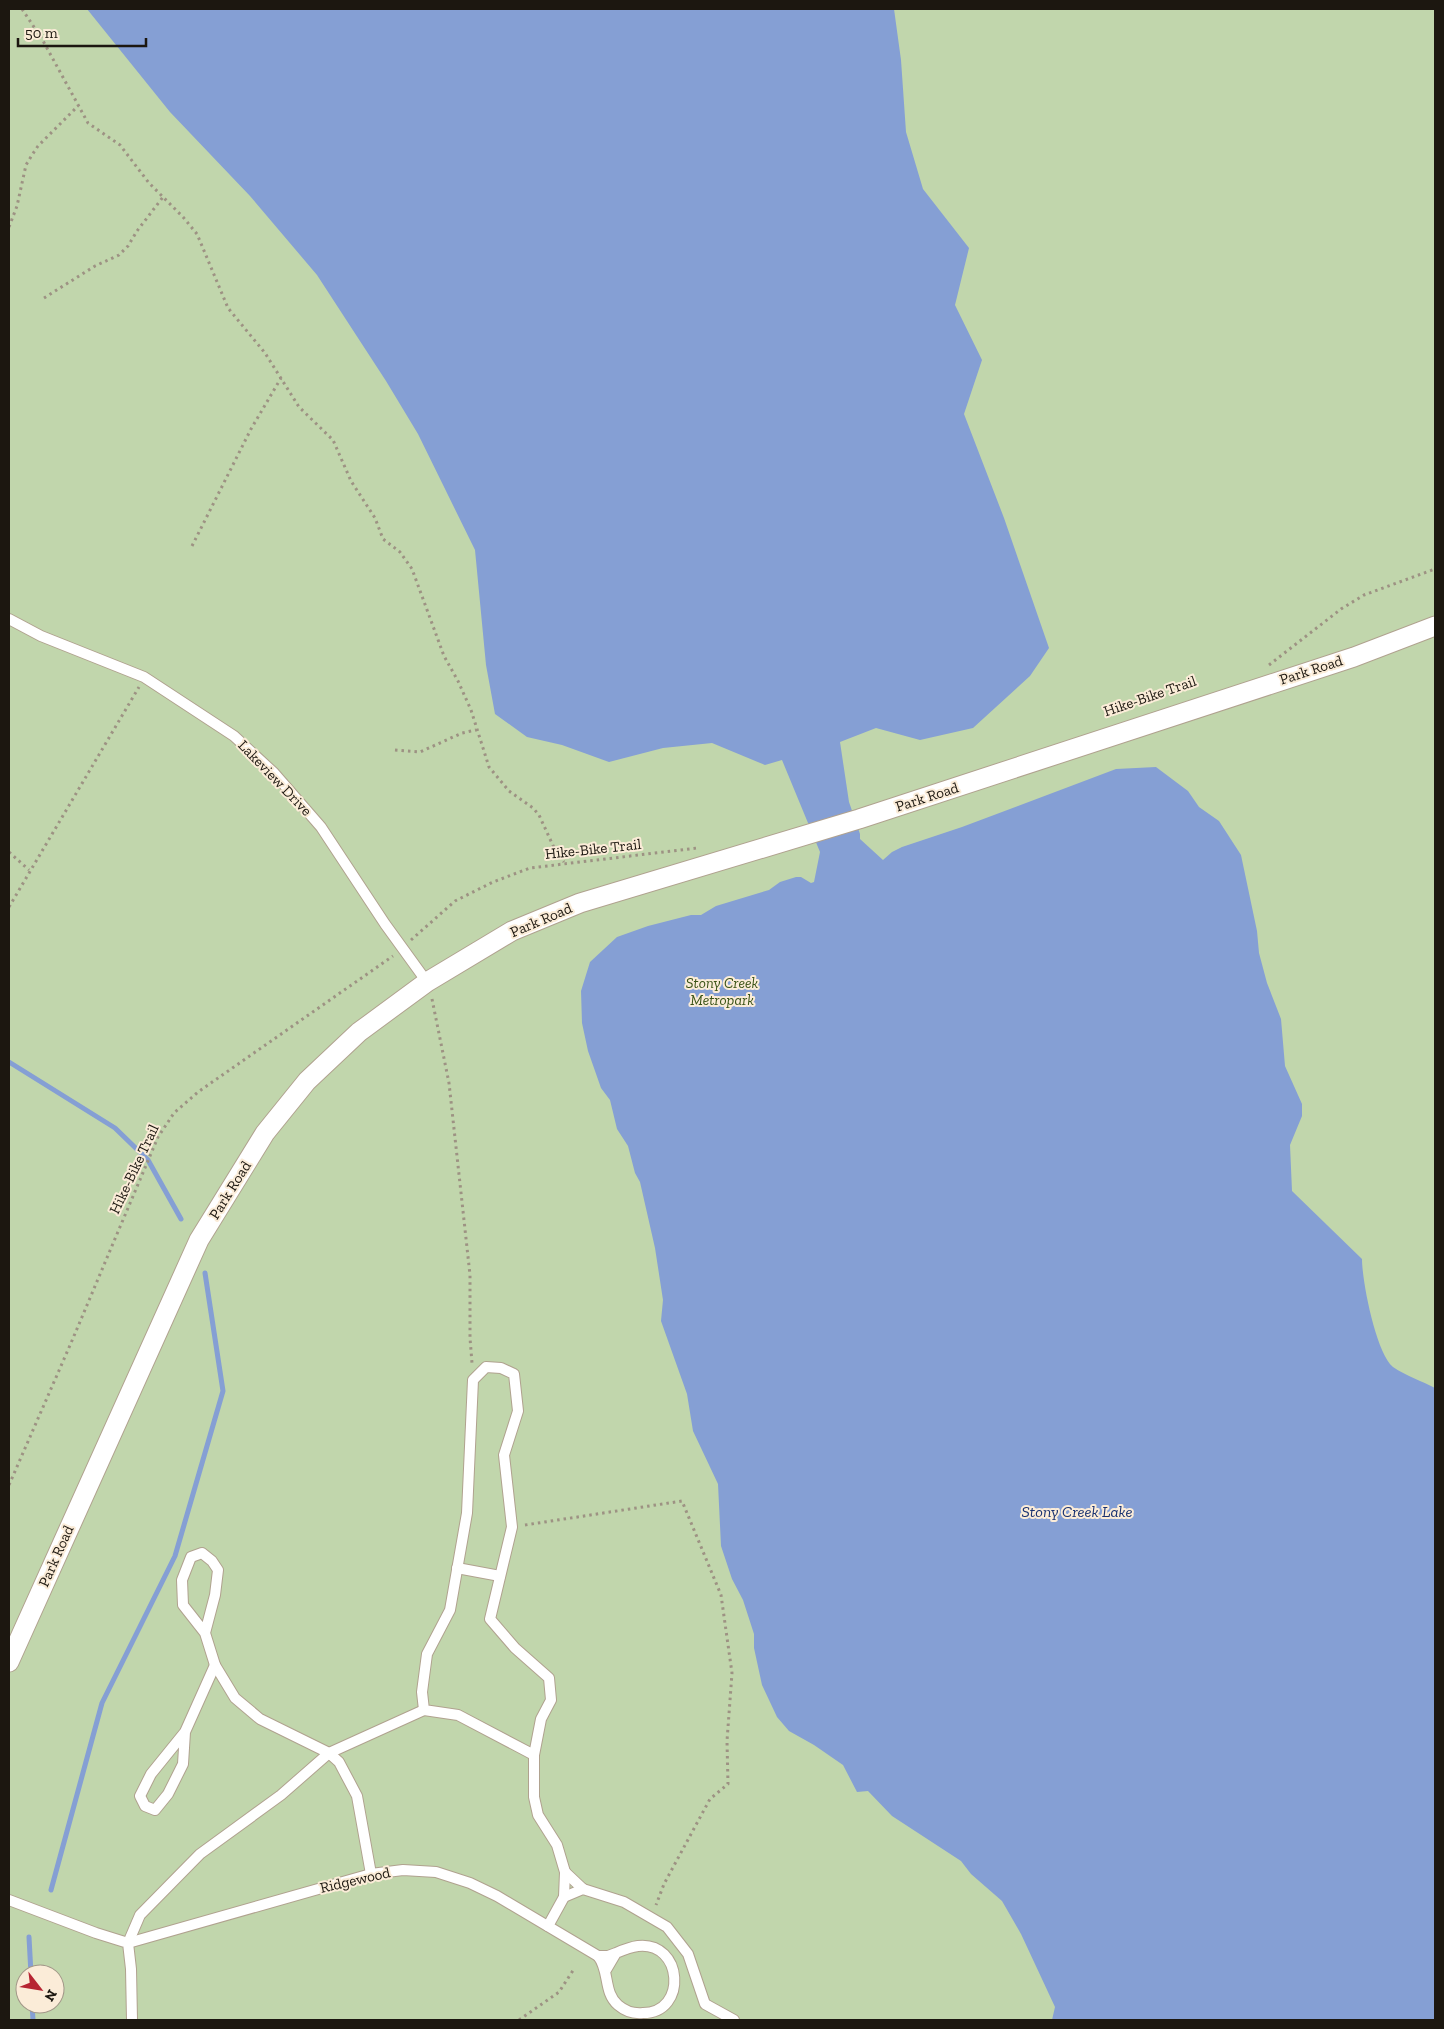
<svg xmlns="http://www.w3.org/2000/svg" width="1444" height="2029" font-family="'Zilla Slab',serif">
<rect width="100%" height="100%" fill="#eedfcb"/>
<path fill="#c1d6ac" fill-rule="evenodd" d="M9 9H1435V2020H9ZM25 1974H55V2004H25Z"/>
<path fill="#859fd4" d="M87 9H894L901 60 906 132 923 189 969 248 955 305 982 360 964 414 1004 518 1049 648 1030 676 973 728 920 740 876 728 840 742 849 802 860 834V839L883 860 892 852 902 847 962 827 1116 769 1156 767 1188 791 1199 807 1219 821 1241 855 1257 931 1259 953 1267 983 1281 1019 1285 1066 1302 1104V1116L1290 1145 1292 1191 1362 1259C1362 1281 1376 1353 1393 1367 1406 1376 1422 1381 1435 1388V2020H1052L1055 2007 1021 1934 1002 1901 971 1874 961 1861 892 1816 868 1791 857 1792 843 1765 814 1745 789 1731 777 1717 762 1685 754 1648V1634L743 1600 732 1579 721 1546 718 1484 693 1431 687 1394 661 1321 663 1300 655 1248 640 1182 635 1173 628 1146 617 1129 610 1100 601 1088 588 1051 582 1023 581 991 590 962 617 937 648 926 691 915H701L716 906 769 890 780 882 796 877H801L811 883 814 882 820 852 782 760 765 765 712 743 663 748 609 762 562 745 527 737 495 714 486 665 475 550 418 434 386 381 317 275 250 196 170 112Z"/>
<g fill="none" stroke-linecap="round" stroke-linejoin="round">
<g stroke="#859fd4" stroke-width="5">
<polyline points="9,1062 115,1128 148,1160 181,1219"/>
<polyline points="51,1890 102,1703 175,1556 223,1391 205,1273"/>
<polyline points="29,1937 31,1974"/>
<polyline points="32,2004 33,2020"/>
</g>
<g stroke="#b0a28f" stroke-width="12">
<g id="service">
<polyline points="9,619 41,636 144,677 234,736 274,773 321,827 385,924 427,982"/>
<polyline points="457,1568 500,1576"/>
<polyline points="205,1633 183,1605 182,1580 191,1557 202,1553 212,1561 218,1570 215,1595 205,1633 215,1665 235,1698 260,1719 329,1753 339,1762 357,1796 371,1874"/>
<polyline points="185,1732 183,1764 168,1794 155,1810 145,1806 140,1796 151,1774 185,1732 215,1665"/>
<polyline points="534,1755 458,1715 424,1710 422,1692 427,1654 450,1610 467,1513 473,1380 486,1367 501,1368 514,1374 518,1411 504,1455 512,1527 490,1619 515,1648 549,1678 551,1700 541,1719 534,1755 534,1797 538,1815 557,1845 565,1872 564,1897"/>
<polyline points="565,1872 583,1889"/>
<polyline points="9,1900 96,1933 128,1943 131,1969 132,2020"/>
<polyline points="548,1926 564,1897 583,1889 624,1902 667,1927 688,1954 705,2004 734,2020"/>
<polyline points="128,1943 371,1874 403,1870 436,1872 470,1883 497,1896 598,1956"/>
<polyline points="128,1943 140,1915 200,1854 281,1795 329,1753 424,1710"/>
<path d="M606 1970 616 1953C623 1950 630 1947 638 1946 683 1941 688 2013 643 2013 634 2014 625 2011 618 2005 603 1992 610 1971 598 1956H608L616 1953"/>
</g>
</g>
<g stroke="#b0a28f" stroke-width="21">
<polyline id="minor" points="9,1662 199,1240 265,1133 307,1081 359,1032 427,982 512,931 580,903 859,819 1354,657 1435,626"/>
</g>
<g stroke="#9d9283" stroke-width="3" stroke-dasharray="2.5 4" stroke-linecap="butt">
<polyline points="22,9 42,39 88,123 120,145 149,183 183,217 197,234 228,308 265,353 299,407 333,440 351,481 375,518 383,539 400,552 412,569 444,656 458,681 471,710 489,767 509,791 533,808 539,815 556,852 564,862"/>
<polyline points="9,227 17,206 26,165 32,155 38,146 78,106"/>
<polyline points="44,298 95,266 119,255 128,246 137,231 163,197"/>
<polyline points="192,546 251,429 281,378"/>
<polyline points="1269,665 1341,609 1364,595 1435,569"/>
<polyline points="395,750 420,752 462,733 476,730"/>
<polyline points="9,852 29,870"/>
<polyline points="9,907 139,687"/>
<polyline points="411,940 455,901 493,882 530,868 697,848"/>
<polyline points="432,999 449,1083 470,1275 470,1338 472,1363"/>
<polyline points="9,1485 71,1343 158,1137 174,1113 198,1092 393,956"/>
<polyline points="525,1525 682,1501 721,1595 732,1673 727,1741 728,1784 710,1799 664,1884 656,1905"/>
<polyline points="519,2020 559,1992 574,1969"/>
</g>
<use href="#service" stroke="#fff" stroke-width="10"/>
<use href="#minor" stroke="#fff" stroke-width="19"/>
</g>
<g text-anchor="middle" stroke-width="4" stroke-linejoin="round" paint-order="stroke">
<g font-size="15" fill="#1c1710" stroke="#fbecd8">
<text transform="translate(1311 670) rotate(-18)" y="5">Park Road</text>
<text transform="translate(1150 696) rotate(-19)" y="5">Hike-Bike Trail</text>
<text transform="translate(275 778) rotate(46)" y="5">Lakeview Drive</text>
<text transform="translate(927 797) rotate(-18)" y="5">Park Road</text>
<text transform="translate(593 849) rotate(-6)" y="5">Hike-Bike Trail</text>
<text transform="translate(541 920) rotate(-23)" y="5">Park Road</text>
<text transform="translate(134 1169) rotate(-65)" y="5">Hike-Bike Trail</text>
<text transform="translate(230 1190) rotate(-58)" y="5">Park Road</text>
<text transform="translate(56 1556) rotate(-66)" y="5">Park Road</text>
<text transform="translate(355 1880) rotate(-13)" y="5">Ridgewood</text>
</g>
<g font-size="15" font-style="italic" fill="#395215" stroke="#fbecd8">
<text x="722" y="988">Stony Creek<tspan x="722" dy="17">Metropark</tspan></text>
</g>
<g font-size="16" font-style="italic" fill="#183170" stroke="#fbecd8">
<text x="1077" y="1517">Stony Creek Lake</text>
</g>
</g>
<rect width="1444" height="2029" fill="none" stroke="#1c1710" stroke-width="20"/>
<g transform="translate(40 1989) rotate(121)"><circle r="24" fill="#fbecd8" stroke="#a29788"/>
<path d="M0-4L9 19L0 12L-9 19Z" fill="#b62532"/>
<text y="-8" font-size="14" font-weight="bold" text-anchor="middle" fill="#1c1710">N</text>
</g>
<path d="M18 38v8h128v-8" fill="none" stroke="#1c1710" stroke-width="2.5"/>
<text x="25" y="38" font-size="15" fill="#1c1710" stroke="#fbecd8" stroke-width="4" paint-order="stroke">50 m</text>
</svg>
